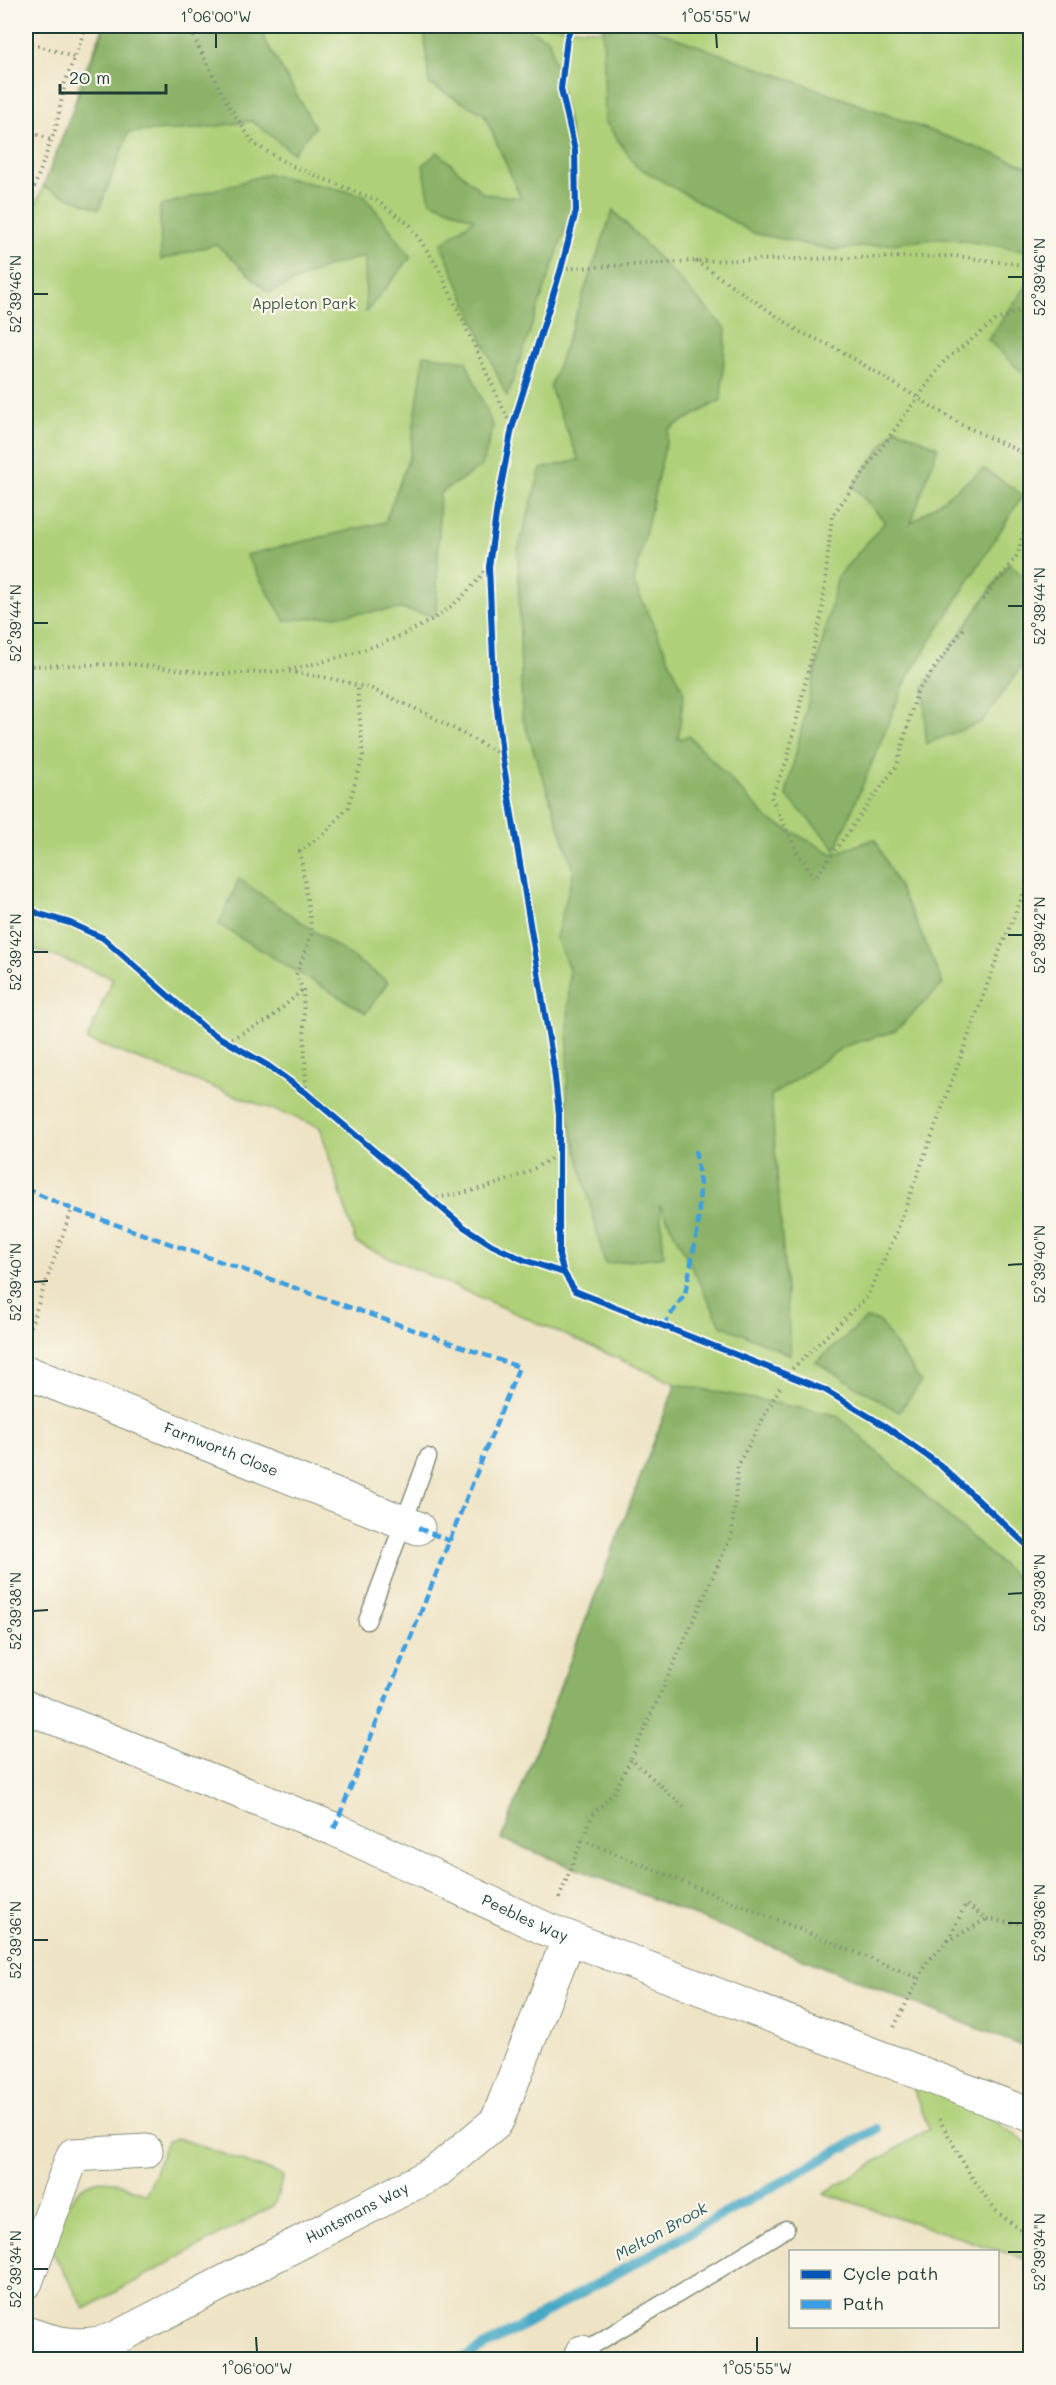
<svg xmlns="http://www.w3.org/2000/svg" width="1056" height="2385" font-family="Mali,sans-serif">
<rect width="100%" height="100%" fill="#fbf7ec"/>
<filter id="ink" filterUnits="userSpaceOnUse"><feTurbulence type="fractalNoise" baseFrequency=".0167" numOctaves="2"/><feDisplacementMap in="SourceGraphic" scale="12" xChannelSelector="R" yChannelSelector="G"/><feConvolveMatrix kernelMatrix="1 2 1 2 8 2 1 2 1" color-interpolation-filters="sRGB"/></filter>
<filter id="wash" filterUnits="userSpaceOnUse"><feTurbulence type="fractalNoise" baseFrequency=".008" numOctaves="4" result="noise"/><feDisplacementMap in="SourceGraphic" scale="24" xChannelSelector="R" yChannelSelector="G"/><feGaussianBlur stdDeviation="1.35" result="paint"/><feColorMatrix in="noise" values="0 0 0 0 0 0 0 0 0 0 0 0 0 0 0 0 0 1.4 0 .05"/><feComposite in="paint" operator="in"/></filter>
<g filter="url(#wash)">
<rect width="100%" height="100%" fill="#eee3c5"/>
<g fill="#afd078" stroke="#678656" stroke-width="1.5">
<polygon points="104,26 550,26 620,32 623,26 1030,26 1030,2049 502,1839 676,1384 356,1243 320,1127 87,1040 113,978 26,946 26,226 67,135 80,82"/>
<polygon points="910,2080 993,2120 1030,2145 1030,2261 824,2193 929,2129"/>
<path d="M178 2138 284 2176 274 2205 85 2309 50 2248C61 2220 72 2174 111 2181 122 2184 135 2190 146 2195L167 2141Z"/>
</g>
<g fill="#8bb268" stroke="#55784e" stroke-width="1.5">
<polygon points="105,26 257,26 315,127 293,153 252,121 196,129 129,132 99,209 43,187"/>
<polygon points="424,26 520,26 549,39 571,136 576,199 507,397 441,244 474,219 430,201 423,165 438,152 484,194 521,198 484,114 429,84"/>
<polygon points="603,26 644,26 1030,167 1030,251 945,238 834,250 753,233 636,166 605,121"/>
<polygon points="268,174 364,195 411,257 366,312 365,256 326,267 269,293 216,244 161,260 160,206"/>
<polygon points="613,210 726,329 721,400 669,429 634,583 684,692 678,739 689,736 768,819 833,854 875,839 917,924 943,984 895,1031 845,1046 771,1096 791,1355 721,1325 660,1205 664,1256 605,1264 567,1112 569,969 556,938 574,870 522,716 518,550 541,469 579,460 550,388"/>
<polygon points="1030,281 1030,380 988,340"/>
<polygon points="424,355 466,361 493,427 482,466 440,493 436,616 400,609 285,621 246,555 385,522 410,455"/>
<polygon points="896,428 938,447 911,523 984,469 1023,495 907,678 836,849 786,795 838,576 885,522 853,486"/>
<polygon points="1009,563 1030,583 1030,655 982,722 926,744 924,687"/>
<polygon points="239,879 388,982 366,1013 219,925"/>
<polygon points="866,1319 879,1321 921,1382 899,1412 816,1362"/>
<polygon points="676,1384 836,1415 1030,1590 1030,2049 502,1839"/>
</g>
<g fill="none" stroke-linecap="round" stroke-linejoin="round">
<polyline stroke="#45a8c5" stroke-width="10" points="460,2360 877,2129"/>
</g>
</g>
<g filter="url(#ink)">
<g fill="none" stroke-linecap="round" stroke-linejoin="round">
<g stroke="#86907c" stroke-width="19">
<g id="lane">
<polyline points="367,1621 428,1457"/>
<polyline points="582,2352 786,2229"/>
</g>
</g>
<g stroke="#86907c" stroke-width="35">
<g id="street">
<path id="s1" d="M26 1372 418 1528"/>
<path id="s2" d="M26 1707 334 1829 546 1929 1030 2115"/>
<polyline points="26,2282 73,2155 146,2151"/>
<path id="s3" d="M26 2333C57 2344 81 2350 114 2339L436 2172 497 2121 569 1938"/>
<polyline points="579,2360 582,2352"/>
</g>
</g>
<g stroke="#86907c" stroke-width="4" stroke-dasharray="1.5 4.5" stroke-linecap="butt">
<polyline points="188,26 229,106 254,144 290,165 376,200 410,225 439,269 512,428"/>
<polyline points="26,42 74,57"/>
<polyline points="26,130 51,140"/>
<polyline points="26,210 56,127 65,83 86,26"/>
<polyline points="696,261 800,332 836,348 962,425 1030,456"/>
<polyline points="561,269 696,261 955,256 1030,266"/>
<polyline points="983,600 1018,554 1030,506"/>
<polyline points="963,629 917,692 897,765 815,878 797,852 771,797 787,761 822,612 832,516 945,360 995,321 1030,306"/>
<polyline points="26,666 130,664 218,674 286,671 329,678 372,689 429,715 502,755"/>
<path d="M289 670C348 656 415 639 461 598 471 588 480 577 489 567"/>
<polyline points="226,1041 269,1020 302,990"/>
<polyline points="306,1093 303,990 296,975 312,933 300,851 325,833 348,807 363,756 357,685"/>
<path d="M431 1199C480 1190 518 1182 559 1153"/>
<polyline points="26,1338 72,1209"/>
<polyline points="788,1373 867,1297 895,1236 1000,950 1030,878"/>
<polyline points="684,1807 631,1759 732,1534 738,1465 780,1387"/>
<polyline points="582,1840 918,1978"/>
<polyline points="559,1898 592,1815 613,1794 631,1759"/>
<polyline points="948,1940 966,1904 987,1919 1030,1925"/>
<polyline points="894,2027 928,1961 948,1941 987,1919"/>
<polyline points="939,2119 971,2176 995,2210 1030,2238"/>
</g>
<use href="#lane" stroke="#fff" stroke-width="16"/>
<use href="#street" stroke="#fff" stroke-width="33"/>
<g stroke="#3c9ee2" stroke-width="4.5" stroke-dasharray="9 4.5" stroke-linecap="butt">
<polyline points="26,1189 72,1209 519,1367 334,1829"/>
<polyline points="663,1326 685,1294 698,1228 700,1184 695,1149"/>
<polyline points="418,1528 450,1541"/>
</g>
<g stroke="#fbf7ec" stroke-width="10">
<g id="cycleway">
<polyline points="26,906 39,914 70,923 103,938 207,1030 267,1065 306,1093 464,1227 492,1245 524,1260 564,1273 575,1291 825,1390 885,1426 940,1465 1030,1548"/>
<polyline points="564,1273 559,1256 559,1114 554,1069 502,755 494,681 489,567 497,507 512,428 561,269 576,211 575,150 561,89 567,38 572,26"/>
</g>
</g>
<use href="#cycleway" stroke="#0057b8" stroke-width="6"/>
</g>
</g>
<path fill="none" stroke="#1f3d34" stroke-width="2" d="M216 33V48M716 33 717 48M1008 277H1023M33 294H48M1008 606H1023M33 623H48M1008 935H1023M33 952H48M1008 1265 1023 1264M33 1282 48 1281M1008 1594 1023 1593M33 1611 48 1610M1008 1923H1023M33 1940H48M1008 2252H1023M33 2269H48M256 2337 257 2352M757 2337V2352"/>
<g text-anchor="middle" stroke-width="4.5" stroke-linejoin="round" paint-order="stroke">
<g font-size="15" fill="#3c5a42" stroke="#fbf7ec">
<text x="304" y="309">Appleton Park</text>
</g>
<g font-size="15" fill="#1f3d34" stroke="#fbf7ec">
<text dy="5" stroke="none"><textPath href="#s1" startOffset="210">Farnworth Close</textPath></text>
<text dy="5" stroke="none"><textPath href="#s2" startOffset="542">Peebles Way</textPath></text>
<text dy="5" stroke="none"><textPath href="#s3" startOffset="364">Huntsmans Way</textPath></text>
</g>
<g font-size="16" font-style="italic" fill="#2a5d60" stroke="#fbf7ec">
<text transform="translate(661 2231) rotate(-29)" y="6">Melton Brook</text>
</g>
</g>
<rect width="1056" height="2385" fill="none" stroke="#fbf7ec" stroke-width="66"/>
<rect x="789" y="2250" width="210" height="78" fill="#fbf7ec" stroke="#a3ada2" stroke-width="1.5"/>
<rect x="801" y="2270" width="30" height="9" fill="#0057b8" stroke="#a3ada2" stroke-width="1.5"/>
<text x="843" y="2280" font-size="18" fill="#1f3d34">Cycle path</text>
<rect x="801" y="2300" width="30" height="9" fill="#3c9ee2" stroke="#a3ada2" stroke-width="1.5"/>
<text x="843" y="2310" font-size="18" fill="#1f3d34">Path</text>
<path d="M60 84v9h106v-9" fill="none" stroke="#1f3d34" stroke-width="3"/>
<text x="69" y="84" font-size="18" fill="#1f3d34" stroke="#fbf7ec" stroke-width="4.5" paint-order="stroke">20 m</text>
<rect x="33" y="33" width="990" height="2319" fill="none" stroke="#1f3d34" stroke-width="2"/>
<g font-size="15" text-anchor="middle" fill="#1f3d34">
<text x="216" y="22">1°06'00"W</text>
<text x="716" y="22">1°05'55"W</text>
<text transform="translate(1040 277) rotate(-90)" y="5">52°39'46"N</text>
<text transform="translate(16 294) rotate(-90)" y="5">52°39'46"N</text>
<text transform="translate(1040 606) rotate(-90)" y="5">52°39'44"N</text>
<text transform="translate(16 623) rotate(-90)" y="5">52°39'44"N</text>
<text transform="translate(1040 935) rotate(-90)" y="5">52°39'42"N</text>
<text transform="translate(16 952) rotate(-90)" y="5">52°39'42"N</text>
<text transform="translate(1040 1264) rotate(-90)" y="5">52°39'40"N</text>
<text transform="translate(16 1282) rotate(-90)" y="5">52°39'40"N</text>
<text transform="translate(1040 1593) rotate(-90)" y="5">52°39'38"N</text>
<text transform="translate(16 1611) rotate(-90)" y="5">52°39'38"N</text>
<text transform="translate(1040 1923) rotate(-90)" y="5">52°39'36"N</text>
<text transform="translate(16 1940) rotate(-90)" y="5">52°39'36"N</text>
<text transform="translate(1040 2252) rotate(-90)" y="5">52°39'34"N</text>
<text transform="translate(16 2269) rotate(-90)" y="5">52°39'34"N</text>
<text x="257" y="2374">1°06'00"W</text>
<text x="757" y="2374">1°05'55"W</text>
</g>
</svg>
